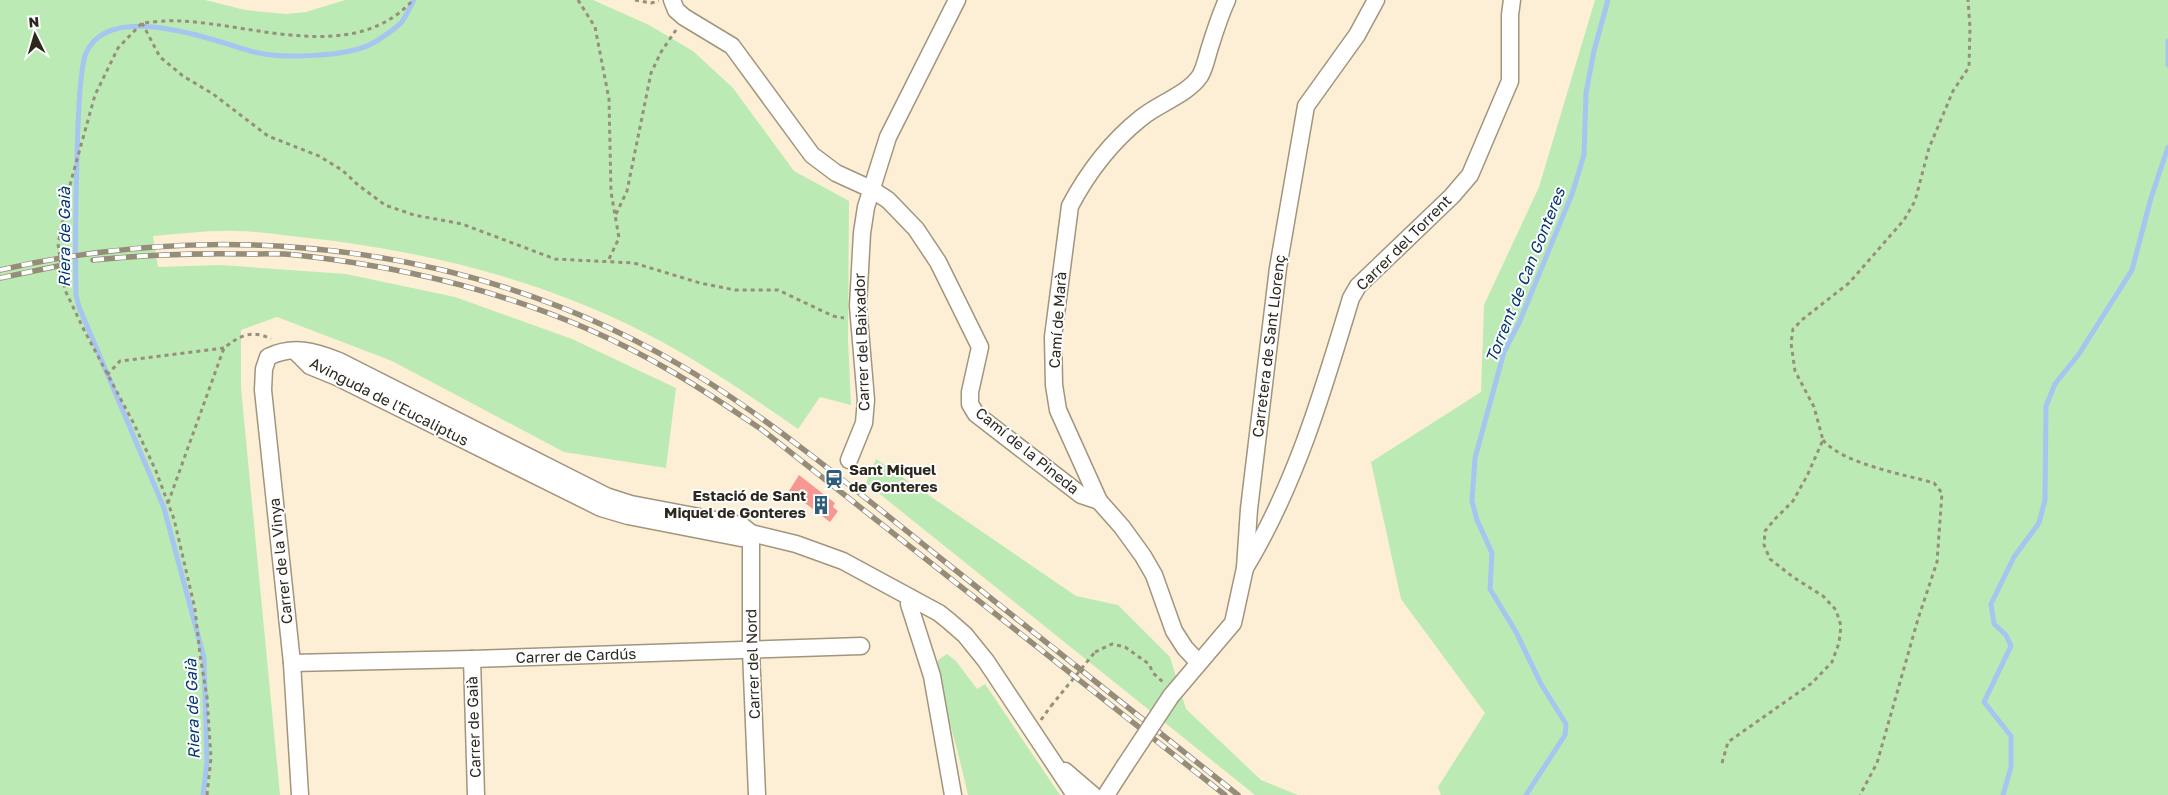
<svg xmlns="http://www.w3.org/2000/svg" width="2168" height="795" font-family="'Golos Text',sans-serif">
<rect width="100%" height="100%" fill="#fdefd5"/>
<g fill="#bceab4">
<path d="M0 0H205L245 10 286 14 306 12 345 0H593L649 25 693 51 733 88 794 171 849 201 848 340 851 405 820 397 798 429C743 391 688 353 627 324 525 275 413 249 300 237 279 235 258 231 236 231 209 230 181 234 153 236L158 267 221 265 346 274 455 297 572 339 676 388 666 468 564 452 392 361 277 317 241 330V388L280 795H0Z"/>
<polygon points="1595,0 2168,0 2168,795 1441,795 1438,787 1485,713 1401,599 1371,462 1481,392 1484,305 1539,187"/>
<polygon points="876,459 1076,596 1118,605 1170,657 1186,709 1261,780 1298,795 1255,795 866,483"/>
<path d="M947 654 956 661 977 689 985 684 1060 795H968C963 774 958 752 952 731 946 708 937 685 938 660Z"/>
</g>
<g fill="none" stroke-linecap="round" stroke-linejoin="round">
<g stroke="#a6c5f0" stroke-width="5">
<polyline points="2168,41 2168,65"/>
<path d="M203 795 207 763 204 658 164 508 79 307 76 295C75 238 76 181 78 124 79 107 80 68 86 53 110 0 211 40 254 52 281 59 349 57 373 43 382 38 393 30 401 23 406 17 410 7 414 0"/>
<polyline points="1526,795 1565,735 1566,724 1541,684 1516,632 1490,589 1492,553 1477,520 1472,501 1475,458 1504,352 1519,323 1572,194 1584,155 1586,93 1594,51 1608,0"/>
<polyline points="2003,795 2011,767 2011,736 1984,702 2011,646 2006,635 1994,624 1991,604 2014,557 2039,523 2045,500 2046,406 2055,384 2079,354 2132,270 2151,198 2168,147"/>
</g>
</g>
<polygon fill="#f79794" points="799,475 835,503 833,507 838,511 830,522 789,491"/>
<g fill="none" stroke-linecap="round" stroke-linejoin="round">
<g stroke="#a1957d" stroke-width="19">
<g id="minor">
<polyline points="672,0 676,10 684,17 732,46 812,155 836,173 871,189 888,200 916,229 938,262 980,347 970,392 970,404 976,414 1081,495 1099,501"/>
<polyline points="296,352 310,366 337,377 601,508 628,516 741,538 751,533"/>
<polyline points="849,460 864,423 866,400 858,306 862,233 866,207 888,137 957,0"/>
<polyline points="751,533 751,651 757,795"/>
<path d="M1245 568C1296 484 1323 391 1351 298L1358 286 1452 196 1470 175 1510 81V15L1512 0"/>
<polyline points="911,598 909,604 932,676 953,795"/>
<polyline points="472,659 476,795"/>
<polyline points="292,663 472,659 861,646"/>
<path d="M1199 663 1185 648 1174 631 1154 575 1143 556 1122 527 1099 501 1058 410 1054 385 1053 337 1070 206C1088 172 1111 142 1141 118 1159 103 1187 95 1200 76 1205 68 1207 56 1210 47 1215 31 1220 15 1227 0"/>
<polyline points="1171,696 1233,623 1245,568 1249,509 1278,268 1306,106 1357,35 1376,0"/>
<polyline points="1065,771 1093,795"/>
<path d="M300 795 292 663 263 390 264 369 268 357C293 345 314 351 339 361L606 496 631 504 741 525 751 533 796 544 843 561 939 613 949 621 965 635 986 661 1075 795"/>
<polyline points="1106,795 1124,767"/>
</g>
</g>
<g stroke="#988e7c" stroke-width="3" stroke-dasharray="4 4" stroke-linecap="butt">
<polyline points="578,0 595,27 609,99 611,192 619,238 608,261"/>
<polyline points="635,0 651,3 659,1"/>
<polyline points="142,23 160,57 183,76 213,94 268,136 319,156 342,170 358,185 385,205 414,215 462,224 555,259 634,263 700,283 735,290 778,290 833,316 844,318"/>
<polyline points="616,214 627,191 651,73 661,52 676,30"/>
<polyline points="107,375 120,361 224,348"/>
<path d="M1823 440C1843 464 1903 474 1934 483L1942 493 1937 562 1918 619 1877 763 1860 795"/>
<path d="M168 503 224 348C239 336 252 329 271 339"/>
<polyline points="1095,652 1112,644 1125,647 1149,664 1153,673 1164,683"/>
<polyline points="1041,720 1051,706"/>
<polyline points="1722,763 1728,742 1812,683 1832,662 1839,643 1841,626 1836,610 1823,596 1793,577 1770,559 1764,545 1765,531 1775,519 1793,501 1807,476 1823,440 1814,407 1795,371 1791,343 1793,329 1803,319 1849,283 1904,220 1915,201 1929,148 1953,91 1969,67 1970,28 1968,0"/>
<path d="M207 795 211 758 207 697 200 655 195 609 174 519 156 471 134 424 84 330 65 290 58 244 71 181 95 95 118 48 142 23C154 22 168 20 180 21 255 24 354 65 413 0"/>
</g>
<use href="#minor" stroke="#fff" stroke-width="16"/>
<g stroke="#958c7a" stroke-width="5.5">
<g id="rail">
<path d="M93 260C144 255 195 253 247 254 263 254 280 253 296 255 427 269 555 304 669 370 701 388 731 409 761 429L1225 795"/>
<path d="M0 270C241 215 497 248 708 382 789 434 864 497 939 557 1039 636 1138 716 1238 795"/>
<polyline points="0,278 58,266"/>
</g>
</g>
<use href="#rail" stroke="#fefefe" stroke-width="4" stroke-dasharray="11" stroke-linecap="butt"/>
<g stroke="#a1957d" stroke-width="19" stroke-linecap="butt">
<polyline id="minor-bridge" points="1124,767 1171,696"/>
</g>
<polyline stroke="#988e7c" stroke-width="3" stroke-dasharray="4 4" stroke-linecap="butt" points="1051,706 1095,652"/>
<use href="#minor-bridge" stroke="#fff" stroke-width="16"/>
</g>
<defs>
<g id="station-bare" transform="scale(1.5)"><path d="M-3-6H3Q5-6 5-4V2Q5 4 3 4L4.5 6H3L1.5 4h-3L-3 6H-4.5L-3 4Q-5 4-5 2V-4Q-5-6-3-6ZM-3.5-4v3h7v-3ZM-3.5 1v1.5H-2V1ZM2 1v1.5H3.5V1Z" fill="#2e5d7c" stroke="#fefefe" stroke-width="2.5" paint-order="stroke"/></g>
<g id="building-bare" transform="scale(1.5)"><path d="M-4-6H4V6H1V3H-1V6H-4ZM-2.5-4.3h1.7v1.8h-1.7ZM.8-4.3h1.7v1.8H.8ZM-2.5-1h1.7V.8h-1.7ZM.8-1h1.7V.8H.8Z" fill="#2e5d7c" stroke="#fefefe" stroke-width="2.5" paint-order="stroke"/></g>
</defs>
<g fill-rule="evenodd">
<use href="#station-bare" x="834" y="479"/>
<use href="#building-bare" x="821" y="505"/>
</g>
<g text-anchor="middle" stroke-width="4" stroke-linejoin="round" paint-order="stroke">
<g font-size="15" fill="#2d281e" stroke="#fefefe">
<text transform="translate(1404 243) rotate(-45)" y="5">Carrer del Torrent</text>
<text transform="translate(1058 320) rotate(-86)" y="5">Camí de Marà</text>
<text transform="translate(862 342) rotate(-92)" y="5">Carrer del Baixador</text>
<text transform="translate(1269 346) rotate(-83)" y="5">Carretera de Sant Llorenç</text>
<text transform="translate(389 402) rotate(27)" y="5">Avinguda de l'Eucaliptus</text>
<text transform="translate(1027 451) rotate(39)" y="5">Camí de la Pineda</text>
<text transform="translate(281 561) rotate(-96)" y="5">Carrer de la Vinya</text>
<text transform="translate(576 656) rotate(-2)" y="5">Carrer de Cardús</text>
<text transform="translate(753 664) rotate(-92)" y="5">Carrer del Nord</text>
<text transform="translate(474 727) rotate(-92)" y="5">Carrer de Gaià</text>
</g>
<g font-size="15" font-weight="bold" fill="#2d281e" stroke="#fefefe" text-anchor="start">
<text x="849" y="475">Sant Miquel<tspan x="849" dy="17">de Gonteres</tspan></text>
<text x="806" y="501" text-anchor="end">Estació de Sant<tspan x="806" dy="17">Miquel de Gonteres</tspan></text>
</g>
<g font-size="16" font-style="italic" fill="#023572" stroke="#fefefe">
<text transform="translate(64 237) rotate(-90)" y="6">Riera de Gaià</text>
<text transform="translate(1525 275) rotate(-68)" y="6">Torrent de Can Gonteres</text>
<text transform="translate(192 709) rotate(-92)" y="6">Riera de Gaià</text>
</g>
</g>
<g transform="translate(35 35) rotate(355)" stroke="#fefefe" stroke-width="4" paint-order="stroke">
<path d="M0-4L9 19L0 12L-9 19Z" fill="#2d281e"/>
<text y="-8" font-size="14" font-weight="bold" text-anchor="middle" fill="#2d281e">N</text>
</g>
</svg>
